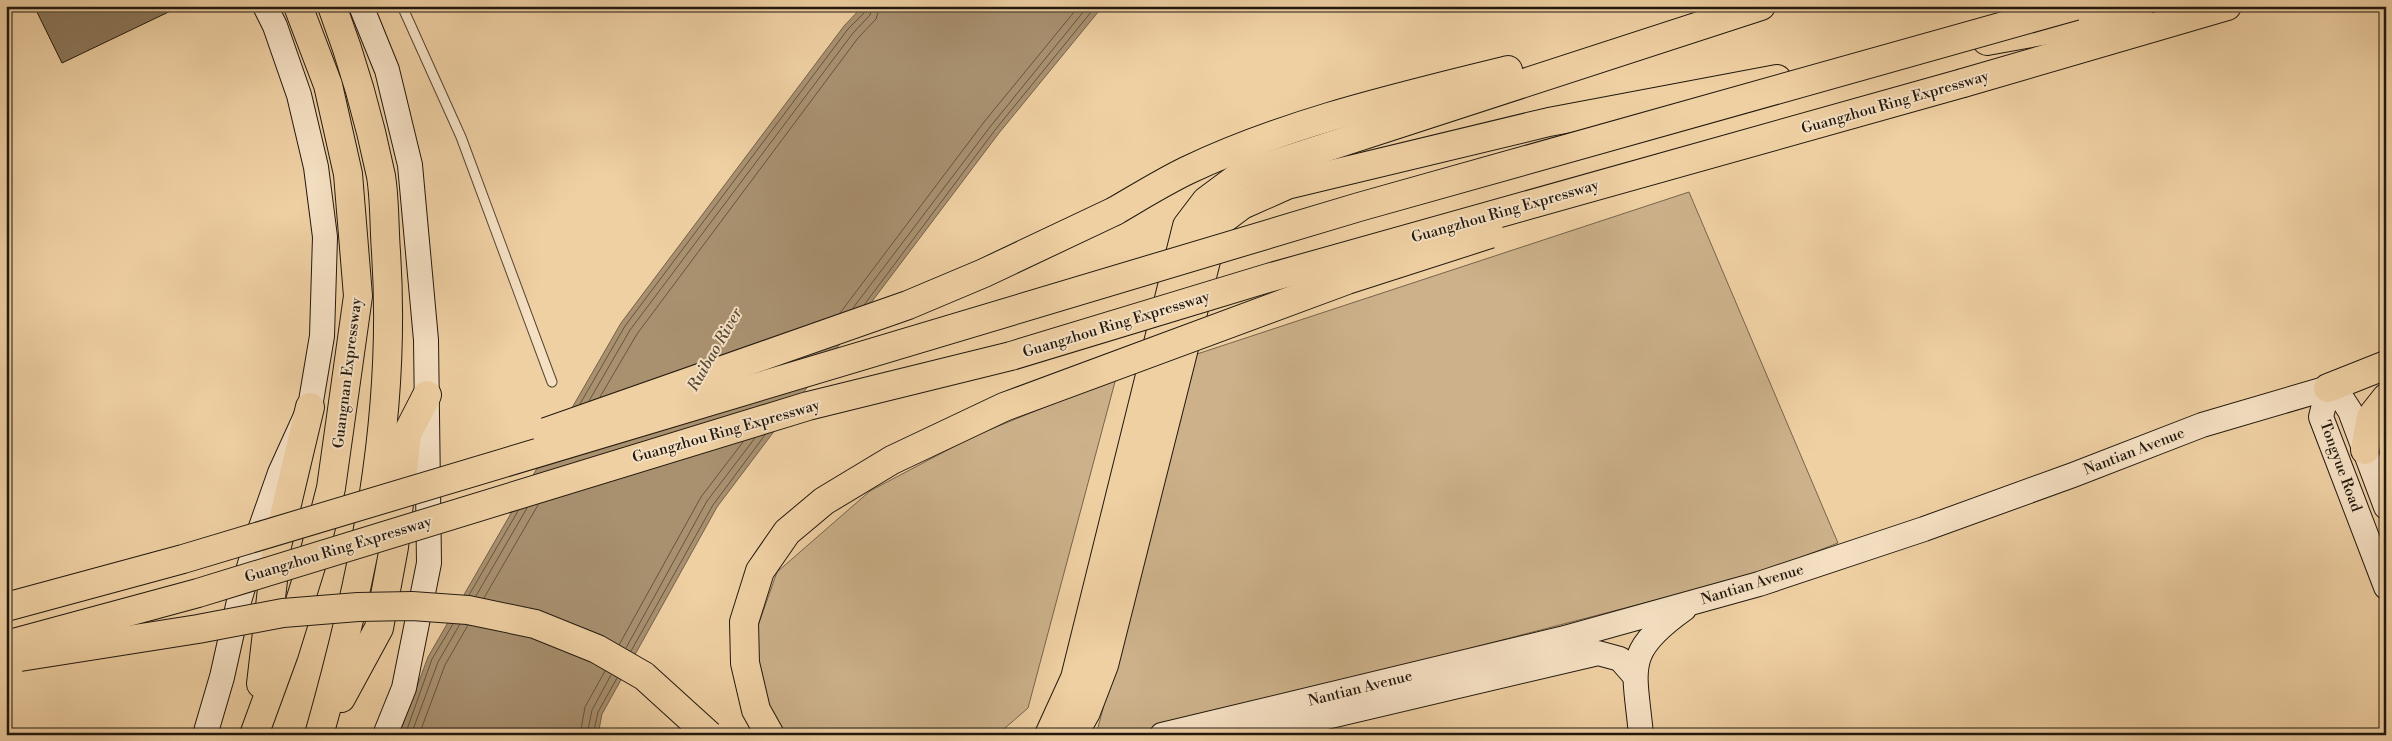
<svg xmlns="http://www.w3.org/2000/svg" width="2392" height="741" font-family="'Libre Bodoni',serif">
<rect width="100%" height="100%" fill="#efd0a3"/>
<filter id="stains"><feTurbulence type="fractalNoise" baseFrequency=".004" numOctaves="4"/><feColorMatrix values="0 0 0 0 .2 0 0 0 0 .09 0 0 0 0 .02 0 0 0 .5 -.17"/></filter>
<radialGradient id="worn" r=".72"><stop offset=".6" stop-color="#630" stop-opacity="0"/><stop offset="1" stop-color="#630" stop-opacity=".3"/></radialGradient>
<g fill="#ccb18a" stroke="#76644c">
<polygon points="1689,192 1838,543 1760,573 1136,735 1096,735 1197,354"/>
<polygon points="1116,378 1028,708 997,735 785,735 764,707 753,640 777,572 870,491 974,436"/>
</g>
<polygon fill="#a99170" stroke="#736149" points="863,6 1103,6 999,133 717,507 602,714 598,735 399,735 428,657 621,323 844,26"/>
<g fill="none" stroke-linecap="round" stroke-linejoin="round">
<g stroke="#65543f" stroke-width="1">
<polyline points="864,305 995,130 1096,6"/>
<polyline points="853,308 990,127 1088,6"/>
<polyline points="840,313 984,122 1079,6"/>
<polyline points="600,397 637,334 858,38 876,19 880,6"/>
<polyline points="589,401 630,330 853,33 870,15 872,6"/>
<polyline points="580,404 625,326 848,29 865,12 866,6"/>
<polyline points="469,595 518,511"/>
<polyline points="476,596 527,508"/>
<polyline points="484,598 538,505"/>
<polyline points="619,645 701,497 743,442"/>
<polyline points="626,648 707,501 755,438"/>
<polyline points="631,651 713,505 765,435"/>
<polyline points="405,735 432,659 453,624"/>
<polyline points="411,735 438,662 460,624"/>
<polyline points="419,735 445,665 468,625"/>
<polyline points="580,735 585,707 605,671"/>
<polyline points="587,735 592,710 611,675"/>
<polyline points="593,735 598,712 617,678"/>
</g>
</g>
<polygon fill="#8c785b" stroke="#21180e" points="34,6 181,6 62,63"/>
<g fill="none" stroke-linecap="round" stroke-linejoin="round">
<g stroke="#544633" stroke-width="11">
<polyline id="lane" points="402,6 461,137 552,382"/>
</g>
<g stroke="#21180e" stroke-width="26">
<g id="secondary">
<polyline points="361,6 387,70 410,165 426,340 429,563 404,688 385,735"/>
<polyline points="2328,388 2321,417 2386,587"/>
<polyline points="2328,388 2337,391 2350,411 2386,507"/>
<polyline points="205,735 222,677 239,601 261,527 280,473 310,407 322,336 325,237 316,167 299,95 275,26 265,6"/>
<polyline points="1162,735 1561,639 1759,584 1924,529 2073,475 2202,425 2328,388"/>
<polyline points="1250,735 1598,653 1620,659 1634,675"/>
<path d="M1641 735C1635 668 1622 653 1684 609"/>
</g>
</g>
<g stroke="#21180e" stroke-width="30">
<g id="highway">
<polyline points="1987,41 2059,28 2140,6"/>
<polyline points="1963,83 2227,6"/>
<path d="M1115 211C1139 197 1163 182 1188 170 1289 122 1400 97 1508 70"/>
<polyline points="2328,388 2386,365"/>
<polyline points="2365,450 2371,417 2386,398"/>
<polyline points="261,684 277,546 310,407"/>
<polyline points="341,698 379,628 394,547 407,434 427,395"/>
<polyline points="254,735 284,653 311,566 331,488 358,296 348,174 328,85 298,6"/>
<path d="M319 735C364 576 397 418 386 252 384 227 385 201 381 176 369 118 353 62 332 6"/>
<polyline points="1049,735 1075,678 1187,226 1206,201 1241,175 1761,6"/>
<polyline points="1073,735 1086,712 1104,665 1212,237 1222,220 1242,205 1287,185 1549,122 1777,79"/>
</g>
</g>
<use href="#lane" stroke="#f5e0c3" stroke-width="9"/>
<use href="#secondary" stroke="#f5e0c3" stroke-width="24"/>
<use href="#highway" stroke="#efd0a3" stroke-width="28"/>
<g stroke="#21180e" stroke-width="30" stroke-linecap="butt">
<g id="highway-bridge">
<polyline points="546,432 908,305 984,273 1115,211"/>
<polyline points="6,607 183,559 1359,207 2075,6"/>
<polyline points="6,645 198,593 808,406 1011,356 1268,278 1963,83"/>
<polyline points="20,657 198,629 283,613 358,607 412,606 468,610 535,624 597,649 644,676 709,735"/>
<polyline points="770,735 756,710 745,663 744,622 760,571 787,532 824,501 892,460 1004,407 1347,280 1490,234"/>
</g>
</g>
<use href="#highway-bridge" stroke="#efd0a3" stroke-width="28"/>
</g>
<g text-anchor="middle" stroke-width="4" stroke-linejoin="round" paint-order="stroke">
<g font-size="15" fill="#21180e" stroke="#f5e0c3">
<text transform="translate(1895 102) rotate(-16)" y="5">Guangzhou Ring Expressway</text>
<text transform="translate(1505 211) rotate(-16)" y="5">Guangzhou Ring Expressway</text>
<text transform="translate(1116 324) rotate(-17)" y="5">Guangzhou Ring Expressway</text>
<text transform="translate(347 373) rotate(-83)" y="5">Guangnan Expressway</text>
<text transform="translate(726 431) rotate(-16)" y="5">Guangzhou Ring Expressway</text>
<text transform="translate(2134 451) rotate(-21)" y="5">Nantian Avenue</text>
<text transform="translate(2341 466) rotate(70)" y="5">Tongyue Road</text>
<text transform="translate(338 549) rotate(-17)" y="5">Guangzhou Ring Expressway</text>
<text transform="translate(1752 584) rotate(-17)" y="5">Nantian Avenue</text>
<text transform="translate(1360 688) rotate(-14)" y="5">Nantian Avenue</text>
</g>
<g font-size="16" font-style="italic" fill="#574835" stroke="#f5e0c3">
<text transform="translate(714 349) rotate(-60)" y="6">Ruibao River</text>
</g>
</g>
<rect width="2392" height="741" fill="none" stroke="#efd0a3" stroke-width="25"/>
<rect x="8" y="8" width="2377" height="726" fill="none" stroke="#21180e" stroke-width="2.5"/>
<rect x="12" y="12" width="2367" height="716" fill="none" stroke="#21180e"/>
<rect width="100%" height="100%" filter="url(#stains)"/>
<rect width="100%" height="100%" fill="url(#worn)"/>
</svg>
